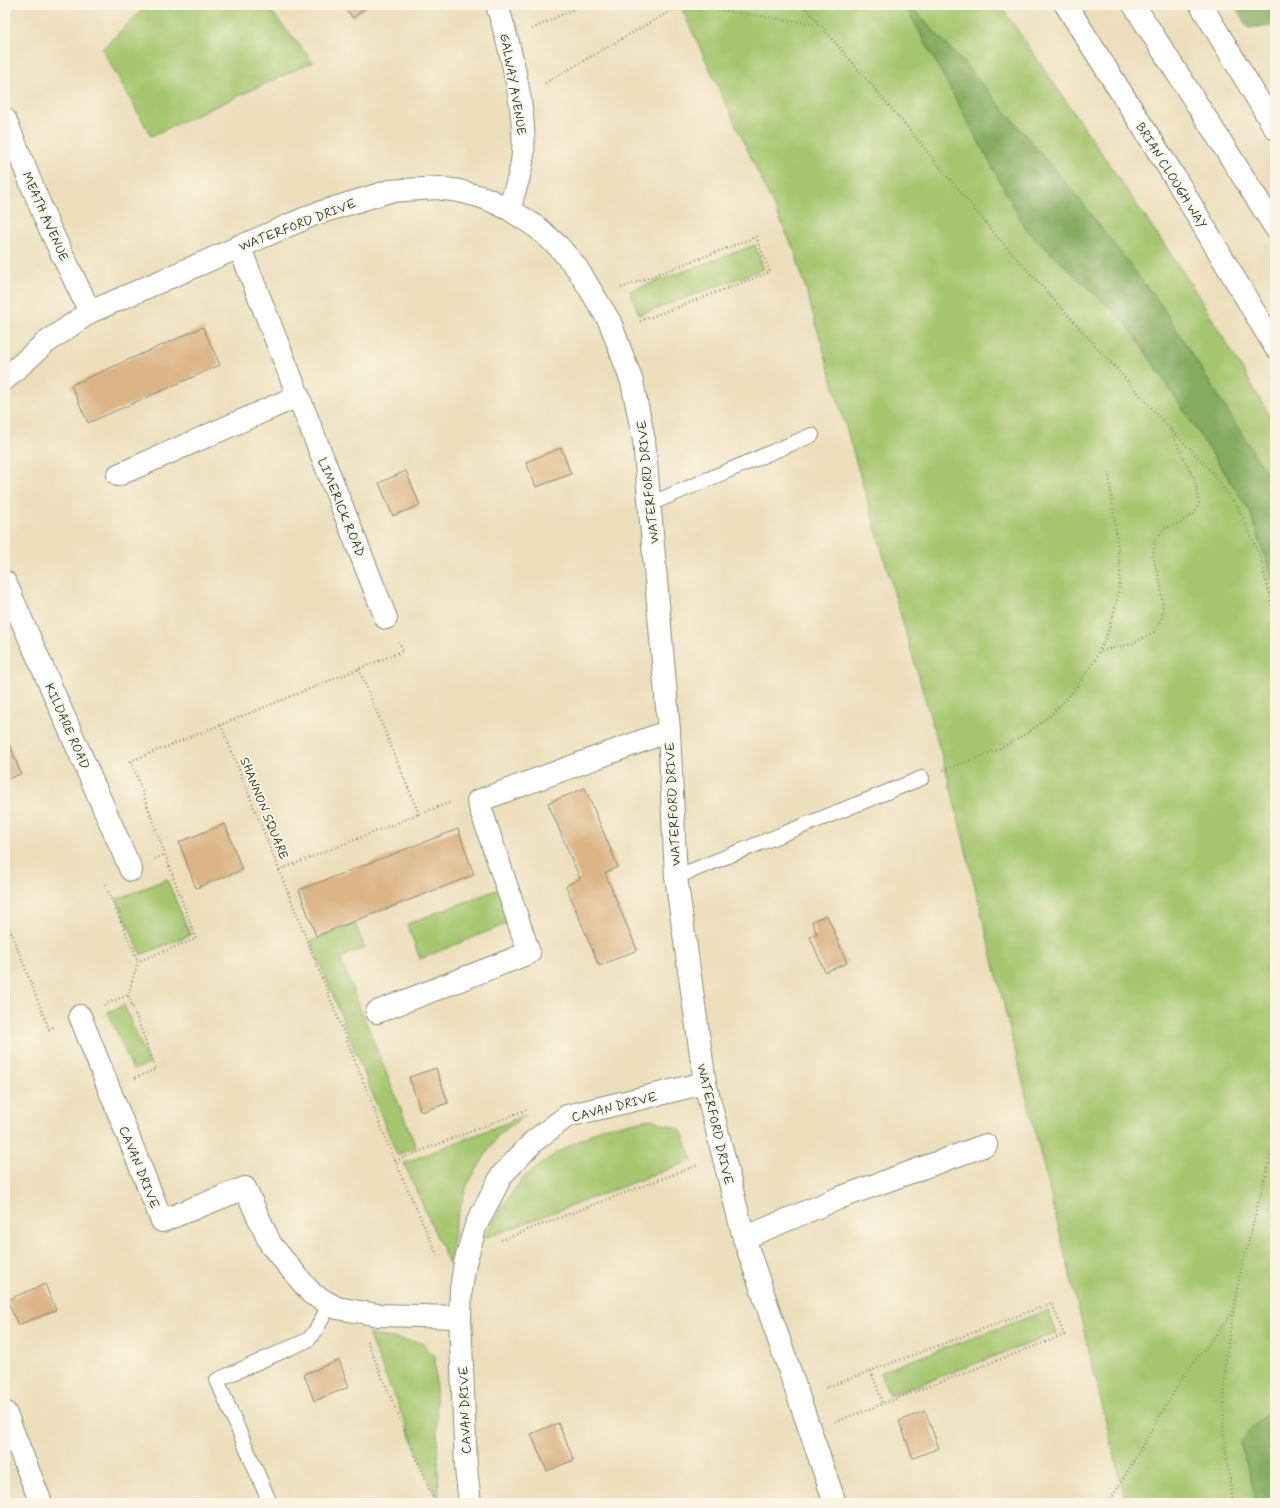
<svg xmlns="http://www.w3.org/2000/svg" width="1280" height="1508" font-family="Mynerve,sans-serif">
<rect width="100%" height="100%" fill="#fcf5e5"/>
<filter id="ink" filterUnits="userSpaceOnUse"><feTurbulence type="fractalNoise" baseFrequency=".025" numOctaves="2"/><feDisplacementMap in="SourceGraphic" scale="8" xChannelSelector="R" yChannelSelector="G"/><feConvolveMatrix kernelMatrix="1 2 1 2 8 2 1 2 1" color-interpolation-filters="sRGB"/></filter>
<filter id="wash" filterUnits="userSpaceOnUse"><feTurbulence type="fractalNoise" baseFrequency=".012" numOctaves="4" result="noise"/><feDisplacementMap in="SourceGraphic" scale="16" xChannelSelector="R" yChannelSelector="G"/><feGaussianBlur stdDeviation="0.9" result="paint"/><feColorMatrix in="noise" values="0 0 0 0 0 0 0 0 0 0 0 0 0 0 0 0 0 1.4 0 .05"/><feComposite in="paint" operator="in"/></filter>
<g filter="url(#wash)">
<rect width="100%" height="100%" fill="#ecdebb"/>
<g fill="#a5c66e" stroke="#628251">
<polygon points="147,5 266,5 313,62 151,136 102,49"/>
<polygon points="680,5 905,5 1027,231 1127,324 1250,511 1275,587 1275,1503 1126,1503 949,781 795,252"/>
<polygon points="910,5 1000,5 1003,9 1193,287 1275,424 1275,487 1161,305 1071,189 968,68"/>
<polygon points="755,245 764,269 639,315 630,291"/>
<polygon points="167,879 190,935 141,955 117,899"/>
<polygon points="499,889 511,922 420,959 407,924"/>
<polygon points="355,924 365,948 340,958 416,1147 397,1155 311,941"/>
<polygon points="124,1005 149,1064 133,1070 108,1012"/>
<polygon points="526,1115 498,1135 467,1185 455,1225 449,1264 404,1163"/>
<polygon points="651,1119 681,1130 693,1160 483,1239 503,1205 523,1178 556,1153 602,1128"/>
<polygon points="1048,1310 1057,1333 889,1396 880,1372"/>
<polygon points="368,1334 422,1343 435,1356 439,1503"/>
</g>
<g fill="#84ab61" stroke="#52744a">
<polygon points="905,5 910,5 968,68 1071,189 1161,305 1275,487 1275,587 1250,511 1127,324 1027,231"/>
<polygon points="1234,5 1268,5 1275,16 1275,26 1248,28"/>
<polygon points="1275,1405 1275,1503 1257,1503 1240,1441"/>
</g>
<g id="blocks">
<g fill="#dcb587">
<polygon points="343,5 369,5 353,18"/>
<polygon points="203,327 220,365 88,423 71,385"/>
<polygon points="561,448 571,474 536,487 526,462"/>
<polygon points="406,471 420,505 393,516 379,483"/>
<polygon points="10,745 21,774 5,780 5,747"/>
<polygon points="585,788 618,867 605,873 637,950 599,966 566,886 580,879 548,803"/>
<polygon points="225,824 242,870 196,888 179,842"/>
<polygon points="458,829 474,875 316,936 299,890"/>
<polygon points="827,915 847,963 825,972 810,937 817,934 812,921"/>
<polygon points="436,1068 448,1103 421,1112 409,1077"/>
<polygon points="45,1284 56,1310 18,1325 7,1300"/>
<polygon points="339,1360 349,1387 314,1401 304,1374"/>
<polygon points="925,1411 939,1448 913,1458 899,1421"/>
<polygon points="558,1423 574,1460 547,1471 531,1434"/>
</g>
</g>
</g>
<g filter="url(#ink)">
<use href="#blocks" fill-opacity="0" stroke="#868e78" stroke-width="1"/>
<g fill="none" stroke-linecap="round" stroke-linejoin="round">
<g stroke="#868e78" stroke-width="16">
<g id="service">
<polyline points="650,504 812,435"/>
<polyline points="676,877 922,778"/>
<polyline points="270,1503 217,1380 308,1340 316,1330 330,1304"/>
</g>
</g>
<g stroke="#868e78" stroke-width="24">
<g id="minor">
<path d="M497 5C510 46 529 120 522 162 520 178 513 194 509 209"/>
<polyline points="5,119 48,225 90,312"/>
<polyline points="239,246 386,618"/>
<polyline points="5,379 44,344 90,312 315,214 390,191 438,188 459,191 485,198 509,209 538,228 559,247 577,268 610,322 632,382 644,440 669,731 676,877 705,1083 744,1238 835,1503"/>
<polyline points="118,475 298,396"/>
<polyline points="5,582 131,870"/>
<polyline points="377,1012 529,953 478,801 669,731"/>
<polyline points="80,1016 162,1221 245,1188 271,1245 312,1294 337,1308 378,1315 460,1317"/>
<polyline points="744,1238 839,1198 986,1145"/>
<polyline points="5,1412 41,1503"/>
<polyline points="470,1503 466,1468 460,1317 461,1289 465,1263 476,1225 502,1175 534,1141 567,1116 705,1083"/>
</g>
</g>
<g stroke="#868e78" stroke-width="24">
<g id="trunk">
<polyline points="1066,5 1177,181 1275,347"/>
<polyline points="1134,5 1275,227"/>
<polyline points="1201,5 1275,128"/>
</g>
</g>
<g stroke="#868e78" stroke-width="2.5" stroke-dasharray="1 3" stroke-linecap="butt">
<polyline points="669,5 672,10 707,8 820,25"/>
<polyline points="803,5 903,122 999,239 1169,427 1210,470 1239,509 1261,559 1275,618"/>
<polyline points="532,29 582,5"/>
<polyline points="545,83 672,10"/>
<polyline points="621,288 756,237 770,272 638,322"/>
<polyline points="1101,651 1132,644 1156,631 1163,614 1161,585 1153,557 1155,540 1165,528 1180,523 1194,514 1199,503 1195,481 1170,429"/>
<polyline points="359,669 419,814 452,802"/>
<polyline points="221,725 279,870 419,814"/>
<path d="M943 770C962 763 983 757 1002 747 1067 716 1114 650 1120 578 1121 570 1119 560 1118 551 1116 525 1111 499 1109 473"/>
<polyline points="155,859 165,854"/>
<polyline points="279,870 395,1161 438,1257"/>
<polyline points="105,884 138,961"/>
<polyline points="5,917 49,1029 55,1026"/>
<polyline points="104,1005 128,995"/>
<polyline points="135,1078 156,1069 128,995 138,961 196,939 131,761 403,651 399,642"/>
<polyline points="395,1161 528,1109"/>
<polyline points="501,1240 698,1165"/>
<polyline points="367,1341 435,1503"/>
<polyline points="871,1371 883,1404"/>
<polyline points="825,1388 1052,1303 1064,1335 835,1422"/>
<polyline points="1109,1503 1184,1375 1233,1312"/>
<polyline points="1233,1503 1223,1430 1226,1354 1239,1279 1275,1138"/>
</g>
<use href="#service" stroke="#fff" stroke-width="14"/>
<use href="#minor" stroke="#fff" stroke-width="22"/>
<use href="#trunk" stroke="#fff" stroke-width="22"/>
</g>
</g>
<g text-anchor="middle" stroke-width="3.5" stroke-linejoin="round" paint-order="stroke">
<g font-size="13" fill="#1f3d34" stroke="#fcf5e5">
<text transform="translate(514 84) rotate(80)" y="5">GALWAY AVENUE</text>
<text transform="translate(1172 175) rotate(58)" y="5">BRIAN CLOUGH WAY</text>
<text transform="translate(46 216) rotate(66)" y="5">MEATH AVENUE</text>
<text transform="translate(297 224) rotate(-21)" y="5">WATERFORD DRIVE</text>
<text transform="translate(647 482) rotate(-96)" y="5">WATERFORD DRIVE</text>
<text transform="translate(342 507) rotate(68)" y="5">LIMERICK ROAD</text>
<text transform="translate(68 726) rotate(66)" y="5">KILDARE ROAD</text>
<text transform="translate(672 804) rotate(-93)" y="5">WATERFORD DRIVE</text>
<text transform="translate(265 808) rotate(68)" y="5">SHANNON SQUARE</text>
<text transform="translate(614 1106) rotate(-14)" y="5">CAVAN DRIVE</text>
<text transform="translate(716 1124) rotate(77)" y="5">WATERFORD DRIVE</text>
<text transform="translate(140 1167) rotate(68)" y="5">CAVAN DRIVE</text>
<text transform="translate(464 1410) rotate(-92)" y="5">CAVAN DRIVE</text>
</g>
</g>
<rect width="1280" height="1508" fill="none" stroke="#fcf5e5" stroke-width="20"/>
</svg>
